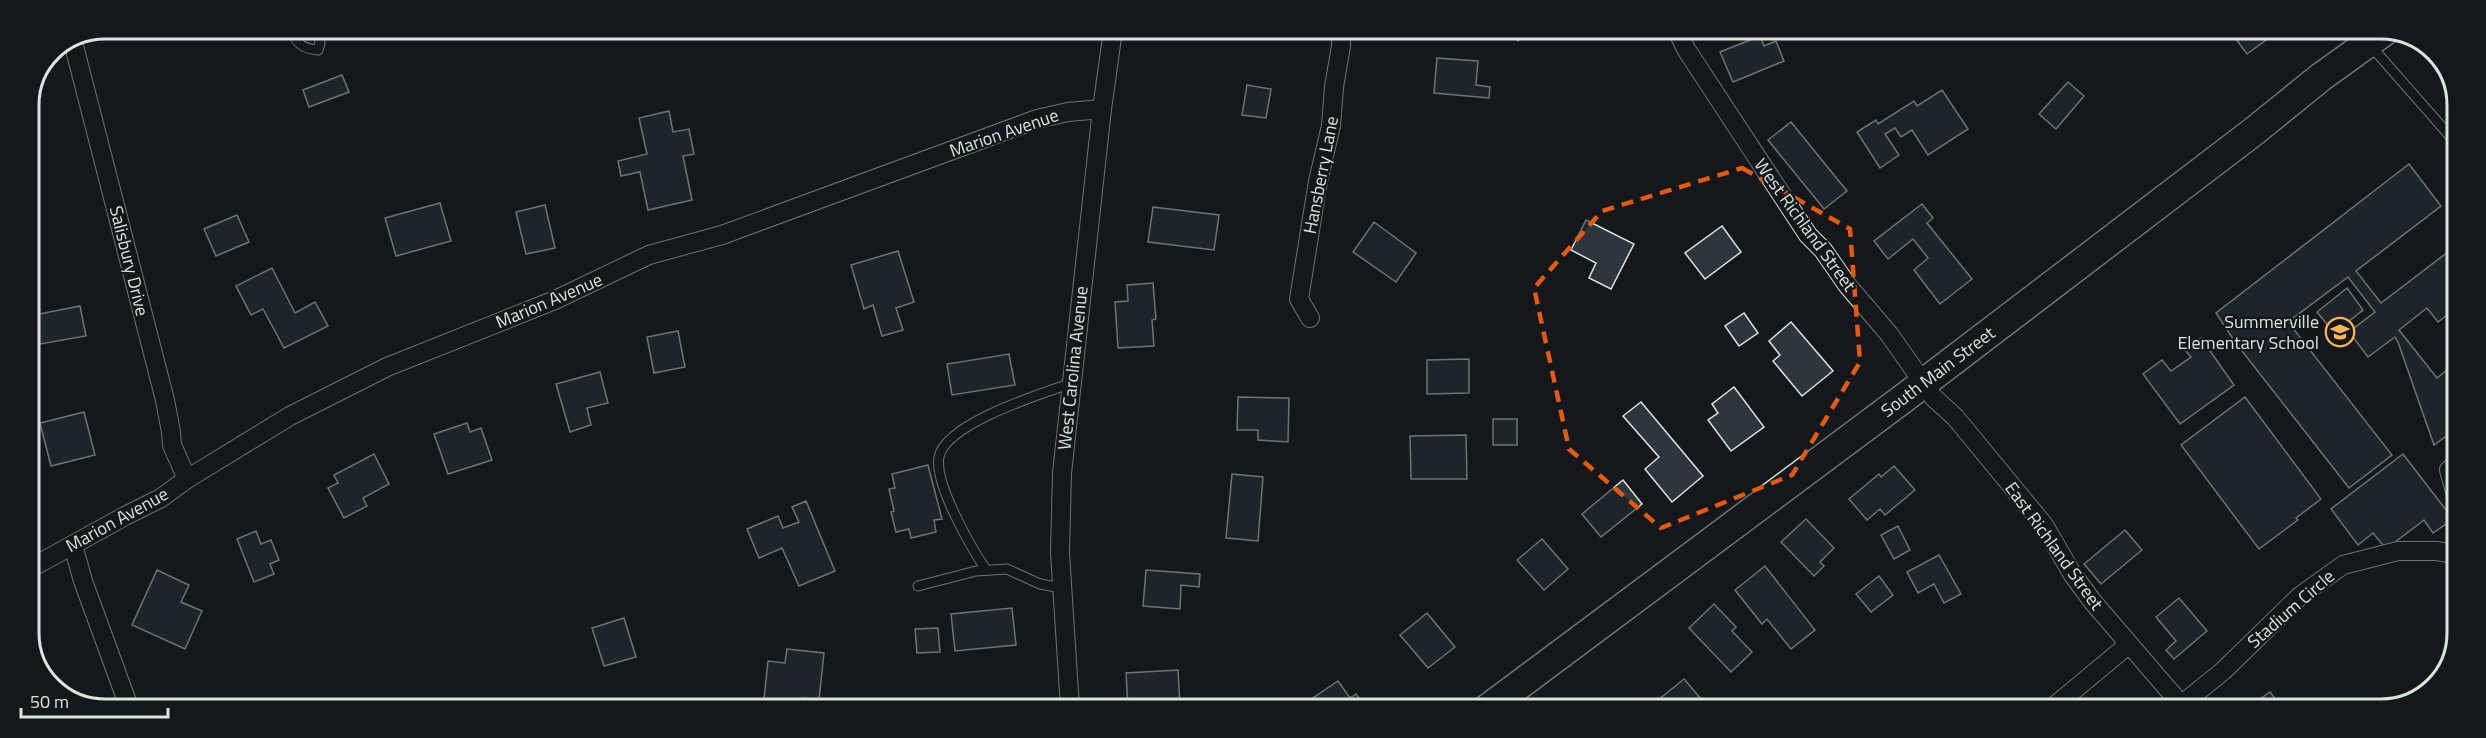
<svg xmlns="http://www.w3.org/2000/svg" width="2486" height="738" font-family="'Titillium Web',sans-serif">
<rect width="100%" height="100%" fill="#14181c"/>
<g fill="#2c363c" stroke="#d8e6dc" stroke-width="1.5">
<polygon points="1504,30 1527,30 1518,41"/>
<polygon points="2230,31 2277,31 2277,32 2247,54"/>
<polygon points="1760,36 1764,46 1776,41 1784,61 1733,82 1720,52"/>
<polygon points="1437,58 1478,61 1476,85 1490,87 1489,98 1434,93"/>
<polygon points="342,75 349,92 309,107 303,90"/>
<polygon points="2068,82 2084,96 2056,129 2039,114"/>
<polygon points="1247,85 1271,89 1266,118 1242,115"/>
<polygon points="1942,90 1968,129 1928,155 1912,130 1901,137 1895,128 1885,134 1899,155 1880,168 1857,132 1876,120 1878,124 1914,101 1917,106"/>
<polygon points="669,111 673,132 689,129 694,154 683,156 692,200 648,210 640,172 621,176 618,161 647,154 639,118"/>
<polygon points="1791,122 1847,191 1824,209 1768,140"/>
<polygon points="2409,164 2441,206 2356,271 2381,303 2457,245 2456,308 2438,322 2427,308 2399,330 2437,378 2456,363 2456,429 2434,445 2398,342 2395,337 2368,357 2349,332 2375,312 2348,277 2288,322 2392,455 2349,488 2235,342 2216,313"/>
<polygon points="440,203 451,241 396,256 385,218"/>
<polygon points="1922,204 1933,218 1927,223 1972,279 1940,304 1914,270 1928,258 1913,239 1888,259 1874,241"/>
<polygon points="545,205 555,248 526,254 516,212"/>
<polygon points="1153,207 1219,215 1214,250 1148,242"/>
<polygon points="237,215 249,242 216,256 204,229"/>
<polygon points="1586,220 1634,244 1611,289 1589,278 1596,263 1571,250"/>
<polygon points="1374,222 1416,253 1396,282 1353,252"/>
<polygon points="1722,226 1741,252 1705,279 1685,253"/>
<polygon points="898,251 914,302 896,308 903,330 882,336 873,305 864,309 851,265"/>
<polygon points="272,268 295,313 315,302 328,326 284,348 263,309 251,315 236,286"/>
<polygon points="1153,283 1156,319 1152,320 1154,346 1118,348 1115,302 1128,301 1127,285"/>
<polygon points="2347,288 2363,310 2334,333 2317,312"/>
<polygon points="80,306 86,336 40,344 34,315"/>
<polygon points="1744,313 1758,333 1739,346 1725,326"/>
<polygon points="1791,322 1833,371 1802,396 1773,361 1780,355 1769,341"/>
<polygon points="678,331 685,367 654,373 647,337"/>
<polygon points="2201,338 2234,385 2180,424 2143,374 2162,360 2171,371 2191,357 2185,350"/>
<polygon points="1009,354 1015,385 952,395 947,364"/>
<polygon points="1469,359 1469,393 1427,394 1427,360"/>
<polygon points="600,372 608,403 587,408 591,425 570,432 556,384"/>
<polygon points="1734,387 1764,427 1731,451 1708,420 1718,413 1712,404"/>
<polygon points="1238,397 1289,398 1288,442 1258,440 1258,430 1237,430"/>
<polygon points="2245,397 2321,499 2296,518 2298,520 2259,549 2181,445"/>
<polygon points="1641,402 1703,476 1672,502 1645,469 1659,457 1623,416"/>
<polygon points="84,412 95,455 51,466 40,423"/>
<rect x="1493" y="419" width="24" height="26"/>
<polygon points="467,423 470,432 481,428 492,460 448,474 434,434"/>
<polygon points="1466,435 1467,479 1411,479 1410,436"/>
<polygon points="374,454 389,484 363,498 367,506 344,518 328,488 338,483 334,475"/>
<polygon points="2403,454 2453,519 2433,533 2424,520 2386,549 2373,533 2358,545 2331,509"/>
<polygon points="928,465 942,519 934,520 936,532 911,538 909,529 896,532 891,512 894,511 889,489 895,488 892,474"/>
<polygon points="1894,466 1915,490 1885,515 1880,509 1867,520 1849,499 1879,474 1881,477"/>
<polygon points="1232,474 1263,477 1258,541 1226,538"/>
<polygon points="1623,480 1642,504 1601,537 1582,514"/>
<polygon points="806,501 835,571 799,586 782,548 759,558 747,529 778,516 783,528 799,522 792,507"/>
<polygon points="1806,519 1834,548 1820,562 1824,566 1814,576 1781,542"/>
<polygon points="1898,526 1910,550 1894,559 1881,535"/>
<polygon points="2125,530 2142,550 2101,584 2084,564"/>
<polygon points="256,531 261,544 271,540 279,560 270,564 274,574 254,582 237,539"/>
<polygon points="1542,539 1568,569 1544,590 1517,560"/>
<polygon points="1939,555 1961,594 1944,603 1934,584 1918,593 1907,572"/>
<polygon points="1765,566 1815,630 1791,649 1767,619 1762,624 1735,590"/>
<polygon points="157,570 189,585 181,602 202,611 185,649 132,625"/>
<polygon points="1146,570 1200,574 1199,587 1181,585 1180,609 1143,606"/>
<polygon points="1879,576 1893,595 1871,612 1856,594"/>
<polygon points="2179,598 2207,631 2174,659 2166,650 2176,641 2156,617"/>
<polygon points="1714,604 1736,627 1732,631 1752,652 1731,672 1689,628"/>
<polygon points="1012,608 1016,645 955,651 951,614"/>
<polygon points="1427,613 1455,647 1428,668 1400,635"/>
<polygon points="624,618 636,657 604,666 592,628"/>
<polygon points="938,628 940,652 917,653 915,629"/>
<polygon points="787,649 824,653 819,700 802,698 802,704 781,701 780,708 763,708 768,661 785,663"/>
<polygon points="1178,670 1180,706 1128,708 1126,673"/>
<polygon points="1684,679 1701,699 1689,709 1647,709"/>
<polygon points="1338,681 1350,698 1356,694 1366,708 1316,708 1310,700"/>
<polygon points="2270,692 2283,709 2246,709"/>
</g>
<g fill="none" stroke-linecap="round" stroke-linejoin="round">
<g stroke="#d8e6dc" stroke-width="11">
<g id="lane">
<path d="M292 29C295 44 304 49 318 50L320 43 318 29"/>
<polyline points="2370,45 2457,144"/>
<path d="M986 570C971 547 934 484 939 457 946 423 1041 394 1072 383"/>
<polyline points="918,586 976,571 1007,569 1040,584 1062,588"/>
</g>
</g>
<g stroke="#d8e6dc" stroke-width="20">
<g id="street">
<polyline points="1677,30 1686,49 1808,235 1823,250 1848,286 1889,334 1934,398 1955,417 2044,525 2073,575 2093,602 2185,709"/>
<polyline points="73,42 165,400 171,432 172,445 187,479"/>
<polyline points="1310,318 1299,299 1318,181 1331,126 1334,87 1341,46 1341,30"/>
<polyline points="2456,495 2449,470 2456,464"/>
<polyline points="73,545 83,581 129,707"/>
<polyline points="29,569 125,516 161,498 187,479 290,416 387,367 555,300 649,255 722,235 1037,119 1068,112 1102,109"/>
<polyline points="2181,705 2223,671 2300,596 2343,565 2398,551 2436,551 2455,554"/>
<polyline points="1070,708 1060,553 1062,473 1102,109 1113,30"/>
<polyline points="2051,709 2128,645"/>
</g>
</g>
<g stroke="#d8e6dc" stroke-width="31">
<polyline id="primary" points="1487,709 1904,398 2253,132 2321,77 2385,31"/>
</g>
<use href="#lane" stroke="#14181c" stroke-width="9"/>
<use href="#street" stroke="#14181c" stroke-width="18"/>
<use href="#primary" stroke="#14181c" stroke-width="28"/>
</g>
<path d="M0 0H2486V738H0ZM1742 168 1850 229 1860 362 1792 475 1661 528 1569 449 1534 288 1602 211Z" fill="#14181c" fill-opacity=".55" fill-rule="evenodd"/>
<path fill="none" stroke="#e8590c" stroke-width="4.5" stroke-dasharray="12 8" stroke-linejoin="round" d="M1742 168 1850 229 1860 362 1792 475 1661 528 1569 449 1534 288 1602 211Z"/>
<defs>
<g id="school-ring" transform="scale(1.5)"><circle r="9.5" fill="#14181c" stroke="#ffb74d" stroke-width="1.5"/><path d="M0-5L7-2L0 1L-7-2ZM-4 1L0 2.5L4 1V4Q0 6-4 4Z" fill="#ffb74d"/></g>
</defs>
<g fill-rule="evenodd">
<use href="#school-ring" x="2340" y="332"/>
</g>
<g text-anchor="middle" stroke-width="4.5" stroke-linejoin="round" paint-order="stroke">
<g font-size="18" fill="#d8e6dc" stroke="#14181c">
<text transform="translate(1004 133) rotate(-19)" y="6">Marion Avenue</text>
<text transform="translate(1321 175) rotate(-79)" y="6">Hansberry Lane</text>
<text transform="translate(1805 225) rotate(54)" y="6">West Richland Street</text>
<text transform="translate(129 261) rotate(76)" y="6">Salisbury Drive</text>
<text transform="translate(549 301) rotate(-23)" y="6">Marion Avenue</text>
<text transform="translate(1073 368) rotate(-84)" y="6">West Carolina Avenue</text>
<text transform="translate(1938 372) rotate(-37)" y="6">South Main Street</text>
<text transform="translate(117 520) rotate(-29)" y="6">Marion Avenue</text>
<text transform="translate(2054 546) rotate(54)" y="6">East Richland Street</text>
<text transform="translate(2291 609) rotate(-41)" y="6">Stadium Circle</text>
</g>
<g font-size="18" fill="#d8e6dc" stroke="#14181c" text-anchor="end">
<text x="2319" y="328">Summerville<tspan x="2319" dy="21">Elementary School</tspan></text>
</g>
</g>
<path d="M0 0H2486V738H0ZM105 39H2381A66 66 0 0 1 2447 105V633A66 66 0 0 1 2381 699H105A66 66 0 0 1 39 633V105A66 66 0 0 1 105 39Z" fill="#14181c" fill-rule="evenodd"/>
<path fill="none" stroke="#d8e6dc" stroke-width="3" d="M105 39H2381A66 66 0 0 1 2447 105V633A66 66 0 0 1 2381 699H105A66 66 0 0 1 39 633V105A66 66 0 0 1 105 39Z"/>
<path d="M21 708v9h147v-9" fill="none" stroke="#d8e6dc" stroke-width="3"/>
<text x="30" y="708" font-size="18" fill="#d8e6dc" stroke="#14181c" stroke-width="4.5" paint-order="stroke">50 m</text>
</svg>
